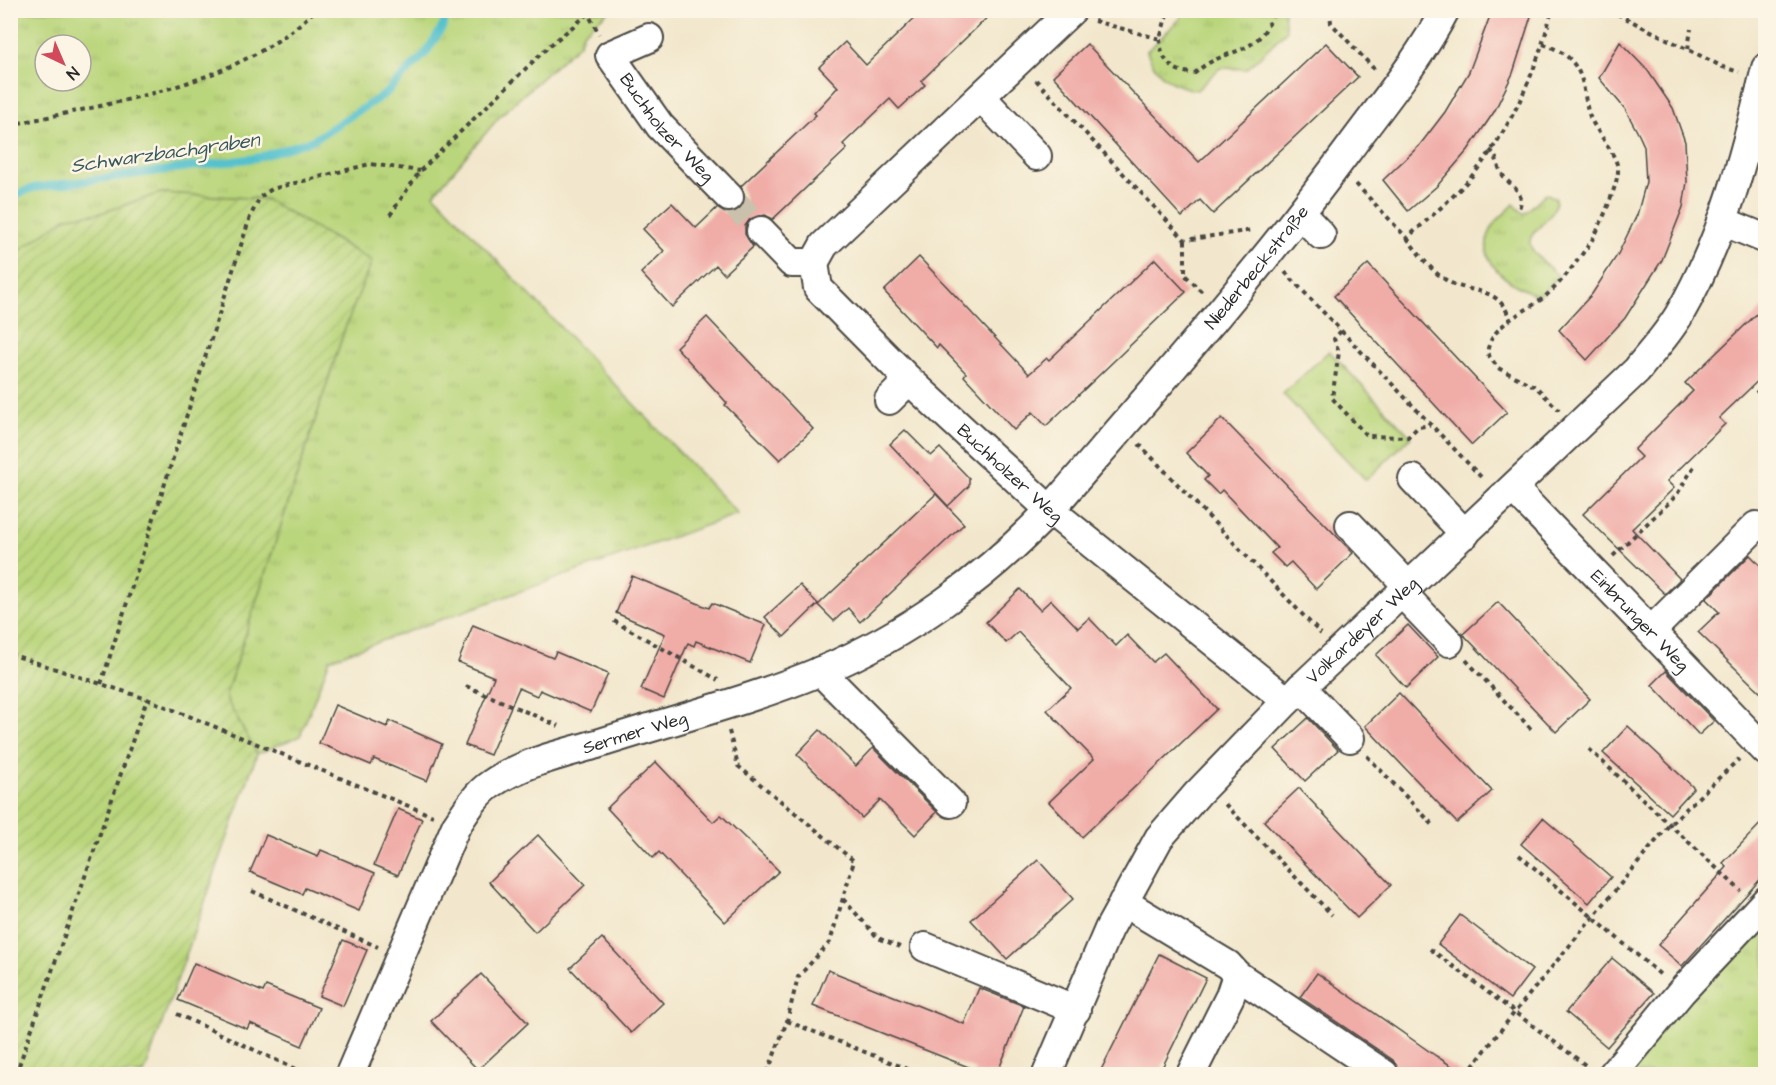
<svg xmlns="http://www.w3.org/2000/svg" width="1776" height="1085" font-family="'Architects Daughter',sans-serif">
<defs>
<pattern id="grass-tufts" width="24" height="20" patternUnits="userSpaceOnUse" patternTransform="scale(1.5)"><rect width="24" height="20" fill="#bad67c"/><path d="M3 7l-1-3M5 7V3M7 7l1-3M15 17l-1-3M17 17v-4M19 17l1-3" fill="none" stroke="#a0b86b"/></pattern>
<pattern id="garden-furrows" width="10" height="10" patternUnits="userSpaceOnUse" patternTransform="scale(1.5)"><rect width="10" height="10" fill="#bad67c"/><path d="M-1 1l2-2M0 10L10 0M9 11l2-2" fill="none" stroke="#a0b86b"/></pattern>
</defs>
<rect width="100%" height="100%" fill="#fcf5e5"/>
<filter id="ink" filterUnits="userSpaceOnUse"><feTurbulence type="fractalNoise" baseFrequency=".0167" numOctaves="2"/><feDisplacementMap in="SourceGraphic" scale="12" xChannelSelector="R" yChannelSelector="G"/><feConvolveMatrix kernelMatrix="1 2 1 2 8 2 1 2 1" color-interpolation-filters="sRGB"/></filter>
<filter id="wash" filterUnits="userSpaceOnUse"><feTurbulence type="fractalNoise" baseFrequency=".008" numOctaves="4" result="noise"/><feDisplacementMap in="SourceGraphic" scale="24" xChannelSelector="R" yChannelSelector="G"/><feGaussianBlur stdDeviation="1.35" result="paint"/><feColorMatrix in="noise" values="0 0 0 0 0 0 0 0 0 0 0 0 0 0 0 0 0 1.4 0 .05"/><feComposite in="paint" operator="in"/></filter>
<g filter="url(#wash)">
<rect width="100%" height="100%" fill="#f2e7cc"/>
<g fill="url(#grass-tufts)" stroke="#728054" stroke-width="1.5" fill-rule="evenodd">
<path d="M11 11H609L583 33 579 44 501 115 434 194 738 514 330 659 300 736 257 754 225 697 345 328 371 260 265 199 162 193 101 213 67 218 22 249 11 267ZM45 45H81V81H45Z"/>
<path d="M1181 11H1284L1286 31 1247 69 1220 68 1197 90C1173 87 1155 75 1147 51L1181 18Z"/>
<path d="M1546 193 1556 199C1556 222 1521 232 1532 249 1538 259 1550 268 1559 276L1539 296C1510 285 1470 261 1494 225 1499 217 1508 211 1514 204L1524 214Z"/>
<polygon points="1329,351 1411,437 1366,480 1283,394"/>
<polygon points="1765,902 1765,1074 1614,1074"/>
</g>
<polygon fill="url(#garden-furrows)" stroke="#728054" stroke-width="1.5" points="161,193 265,199 372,261 345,328 225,697 257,754 144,1074 11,1074 11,267 22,249 67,217 101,213"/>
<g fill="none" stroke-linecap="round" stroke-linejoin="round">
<polyline stroke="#54c1cd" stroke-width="8" points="10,197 33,188 256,158 313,140 385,94 426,53 443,26 448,10"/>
</g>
<g id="blocks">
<g fill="#f0aca7">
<polygon points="923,10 995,10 921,81 925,85 899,109 890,99 843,144 847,149 773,219 765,215 750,219 745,226 745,234 753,247 724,274 716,265 672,307 641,273 664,251 643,229 672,203 696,228 717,208 725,213 740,209 745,201 741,186 816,115 814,113 838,87 819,67 845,42 866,65"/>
<polygon points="1496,10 1533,10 1513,73 1494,112 1468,150 1437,186 1408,211 1383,180 1419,146 1445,112 1469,72 1490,16 1494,17"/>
<polygon points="1620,42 1648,71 1673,108 1685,142 1687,182 1683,207 1662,260 1625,318 1587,360 1559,330 1592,294 1618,254 1637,215 1646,182 1644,146 1639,135 1625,109 1599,78"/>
<polygon points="1326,43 1358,77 1213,214 1200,200 1182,217 1053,76 1087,44 1199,162"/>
<polygon points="919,257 1029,374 1047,358 1049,360 1155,259 1186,292 1046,426 1033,412 1014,430 964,376 966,373 939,345 937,348 884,291"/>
<polygon points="1368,264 1507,412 1472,445 1334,296"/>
<polygon points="1766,305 1766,373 1719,418 1725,424 1667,481 1674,488 1632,529 1680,579 1665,594 1583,514 1641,457 1634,450 1693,391 1685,383"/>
<polygon points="707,317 813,429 780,460 725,405 727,403 676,347"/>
<polygon points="1222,418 1353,553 1316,589 1291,562 1285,567 1271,553 1277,548 1222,490 1218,494 1204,480 1208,476 1186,453"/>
<polygon points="905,430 931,456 940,448 969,478 969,486 948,506 890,444"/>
<polygon points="936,494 964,524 860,622 848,608 834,621 818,605"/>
<polygon points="1750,555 1766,571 1766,698 1698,632 1719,612 1706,599"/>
<polygon points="632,576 709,608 712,603 766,625 750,663 696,641 694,646 688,643 664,699 641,689 665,634 616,613"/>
<polygon points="800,585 818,604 784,637 765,617"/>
<polygon points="1020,589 1040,610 1051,600 1078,628 1089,618 1116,646 1127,635 1153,662 1164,653 1217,709 1082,837 1049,802 1094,759 1047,710 1071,688 1018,632 1006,643 986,622"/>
<polygon points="1498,602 1590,699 1556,732 1463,634"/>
<polygon points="473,625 553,658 556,652 608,674 591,712 540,690 537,696 519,688 490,755 465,745 494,677 458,662"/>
<polygon points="1408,625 1438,657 1406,688 1376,655"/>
<polygon points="1666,671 1714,721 1699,735 1652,685"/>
<polygon points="1399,693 1492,791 1457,823 1365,726"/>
<polygon points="335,705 387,727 390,721 442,744 427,781 374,759 371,765 319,743"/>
<polygon points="1308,718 1338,750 1305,781 1275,749"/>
<polygon points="1628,726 1694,788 1670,814 1603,753"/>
<polygon points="820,730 856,766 873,748 937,812 915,835 880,800 862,818 797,754"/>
<polygon points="656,762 713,822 721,815 779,871 725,922 659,852 653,858 607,808"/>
<polygon points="1299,788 1391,885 1357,918 1264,821"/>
<polygon points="398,809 422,819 398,875 374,865"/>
<polygon points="1543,818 1611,877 1589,903 1521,844"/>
<polygon points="1766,818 1766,873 1682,966 1658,945 1727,867 1723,863"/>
<polygon points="266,835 318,857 321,850 375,873 359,911 305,888 302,894 250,872"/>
<polygon points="538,835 585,885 535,932 489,882"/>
<polygon points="1038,860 1073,899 1007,959 971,920"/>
<polygon points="1460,915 1532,970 1510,999 1438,944"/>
<polygon points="602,938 663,1003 631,1033 570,968"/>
<polygon points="343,940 367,950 343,1006 319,996"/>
<polygon points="1159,954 1206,978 1159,1074 1099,1074"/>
<polygon points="1612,958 1654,993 1607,1047 1566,1012"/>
<polygon points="194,963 263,992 266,986 319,1008 302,1046 250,1023 247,1029 178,1000"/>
<polygon points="828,970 964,1024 979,988 1024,1006 997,1074 974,1074 976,1070 813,1006"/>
<polygon points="1317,973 1436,1056 1464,1074 1400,1074 1393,1060 1300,997"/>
<polygon points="481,974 528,1023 478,1070 431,1021"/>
</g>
</g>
</g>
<g filter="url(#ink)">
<use href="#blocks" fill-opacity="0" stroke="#494743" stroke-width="1.5"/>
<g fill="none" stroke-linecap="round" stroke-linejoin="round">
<polyline stroke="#cac1ac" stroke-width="28" stroke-dasharray="28 14" stroke-linecap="butt" points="729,197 761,231"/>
<g stroke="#494743" stroke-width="32">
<g id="minor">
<path id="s1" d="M649 38 610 55 660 126 729 197"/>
<polyline points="981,97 1037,156"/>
<polyline points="1301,214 1321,235"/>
<polyline points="1722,221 1766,239"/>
<polyline points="761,231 792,263 814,263"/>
<path id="s2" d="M814 263 818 288 909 380 1050 510 1287 701"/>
<polyline points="814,263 824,245 1072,10"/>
<polyline points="889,400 909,380"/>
<polyline points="1413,479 1465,534"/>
<path id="s3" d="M1514 489 1766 751"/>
<polyline points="1350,525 1409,587"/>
<polyline points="1402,593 1449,642"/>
<polyline points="1651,631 1756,526"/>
<polyline points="820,671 951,803"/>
<polyline points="1301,687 1350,738"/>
<polyline points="1123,902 1228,965 1237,975 1230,996 1191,1074"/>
<polyline points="925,947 1076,1010"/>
<polyline points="1237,975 1384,1074"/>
<path id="s4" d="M350 1074 456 826C466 811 476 794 491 784 521 763 562 754 597 744 671 720 749 701 821 671 907 635 986 578 1050 510 1152 392 1256 275 1349 149 1382 104 1419 60 1445 10"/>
<path id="s5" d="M1047 1074 1109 929 1159 838 1198 793 1287 701 1637 370C1651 352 1667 335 1679 315 1724 237 1745 154 1766 68"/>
<polyline points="1613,1074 1681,992 1766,901"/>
</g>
</g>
<g stroke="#494743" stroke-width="4" stroke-dasharray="4.5 4.5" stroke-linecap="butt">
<polyline points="586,10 599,34"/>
<polyline points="1330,10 1331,23 1376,71"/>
<polyline points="1609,10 1723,67 1739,72"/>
<polyline points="1094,21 1160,39 1168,10"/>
<path d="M1160 39C1161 61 1172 73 1195 73 1227 44 1258 61 1274 10"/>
<path d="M1543 44C1557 49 1568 54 1576 67 1587 84 1583 106 1593 123 1599 134 1619 159 1618 171 1618 184 1598 233 1590 243 1578 260 1566 277 1550 292 1529 313 1492 320 1487 353L1498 368 1536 387 1559 410"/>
<polyline points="1688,49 1691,29"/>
<polyline points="1036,80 1185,240 1253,230"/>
<path d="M10 125C110 103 242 85 315 10"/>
<path d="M1490 150C1498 157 1496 163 1501 172 1507 185 1527 191 1519 208"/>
<path d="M1356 184 1407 238C1430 217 1456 196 1476 171 1514 123 1537 69 1552 10"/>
<polyline points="390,215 420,171 548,47 588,14"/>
<path d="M1407 238C1418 253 1430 270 1446 280 1471 296 1497 283 1510 319"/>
<polyline points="1185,240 1185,275 1202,292"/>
<polyline points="1285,272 1483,479"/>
<polyline points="1341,331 1334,339 1339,352 1332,398 1367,436 1408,437 1418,427 1430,425"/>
<polyline points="1756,393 1766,384"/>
<polyline points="1139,444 1321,634"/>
<polyline points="1613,556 1676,496 1696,463"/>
<polyline points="614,621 718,680"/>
<polyline points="10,654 147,699 433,816"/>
<polyline points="1466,660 1532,730"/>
<polyline points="101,684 250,217 260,197 272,189 370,164 420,171"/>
<polyline points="466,686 559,726"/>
<polyline points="729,731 738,766 854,861 830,942 798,977 787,1021 767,1074"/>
<polyline points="1589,749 1741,891"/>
<polyline points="1367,756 1435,827"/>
<polyline points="1225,804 1332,915"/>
<polyline points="1519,855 1662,976"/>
<polyline points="252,891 378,947"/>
<polyline points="843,899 878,938 900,947"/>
<polyline points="1430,949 1588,1067"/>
<polyline points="177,1014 306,1074"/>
<polyline points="787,1021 920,1074"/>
<polyline points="16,1074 147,699"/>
<polyline points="1467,1074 1514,1013 1670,824 1739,759"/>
</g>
<use href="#minor" stroke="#fff" stroke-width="28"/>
</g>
</g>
<g text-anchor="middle" stroke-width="5" stroke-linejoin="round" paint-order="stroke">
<g font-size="18" fill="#2b2b2b" stroke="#fcf5e5">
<text dy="6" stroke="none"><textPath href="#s1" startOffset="135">Buchholzer Weg</textPath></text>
<text dy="6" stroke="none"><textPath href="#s4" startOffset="1275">Niederbeckstraße</textPath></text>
<text dy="6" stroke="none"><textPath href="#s2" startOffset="292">Buchholzer Weg</textPath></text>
<text dy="6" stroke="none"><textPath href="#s3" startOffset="182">Einbrunger Weg</textPath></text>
<text dy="6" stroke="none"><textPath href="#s5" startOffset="552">Volkardeyer Weg</textPath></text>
<text dy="6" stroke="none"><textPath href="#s4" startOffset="478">Sermer Weg</textPath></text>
</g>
<g font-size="20" font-style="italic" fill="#37585c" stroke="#fcf5e5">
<text transform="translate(165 152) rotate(-8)" y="7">Schwarzbachgraben</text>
</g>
</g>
<rect width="1776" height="1085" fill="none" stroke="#fcf5e5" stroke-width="36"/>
<g transform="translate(63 63) rotate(136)"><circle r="28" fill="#fcf5e5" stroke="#a8a49b" stroke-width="1.5"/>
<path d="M0-4.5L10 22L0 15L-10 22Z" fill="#d1495b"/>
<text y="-9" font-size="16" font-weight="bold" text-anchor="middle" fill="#2b2b2b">N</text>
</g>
</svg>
